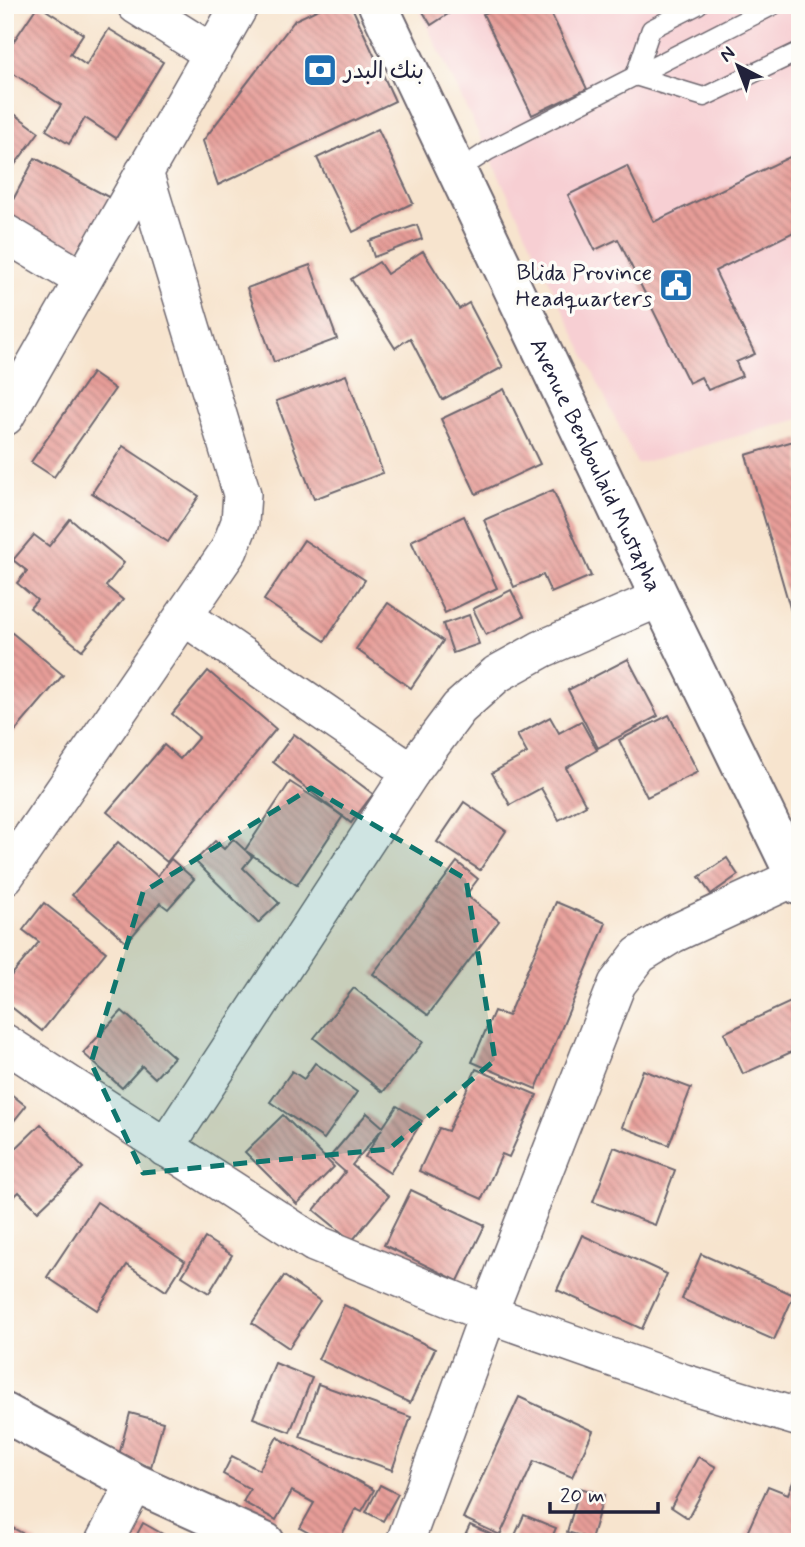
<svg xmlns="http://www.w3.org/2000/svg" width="805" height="1547" font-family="Mynerve,'Playpen Sans Arabic',sans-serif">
<defs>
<pattern id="building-back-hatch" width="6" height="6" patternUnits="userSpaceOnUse" patternTransform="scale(1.75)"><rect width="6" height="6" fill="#e79d98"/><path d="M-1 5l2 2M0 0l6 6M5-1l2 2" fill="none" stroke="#bb807d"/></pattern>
</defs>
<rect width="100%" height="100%" fill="#fdfcf7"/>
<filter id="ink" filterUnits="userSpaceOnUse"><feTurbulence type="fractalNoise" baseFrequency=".0143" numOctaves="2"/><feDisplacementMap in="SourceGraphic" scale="14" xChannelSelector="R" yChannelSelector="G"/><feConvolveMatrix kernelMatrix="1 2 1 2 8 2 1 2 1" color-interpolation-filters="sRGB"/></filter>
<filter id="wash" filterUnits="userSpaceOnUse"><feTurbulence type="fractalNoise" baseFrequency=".00686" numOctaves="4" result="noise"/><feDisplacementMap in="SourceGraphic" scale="28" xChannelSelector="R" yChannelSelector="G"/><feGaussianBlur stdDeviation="1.57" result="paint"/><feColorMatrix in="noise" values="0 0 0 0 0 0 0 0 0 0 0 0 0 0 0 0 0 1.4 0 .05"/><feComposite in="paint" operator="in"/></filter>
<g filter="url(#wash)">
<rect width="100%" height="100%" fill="#f7e4ce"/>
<polygon fill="#f7cfd3" points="417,5 800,5 800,419 637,464"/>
<g id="blocks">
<g fill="url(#building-back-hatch)">
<polygon points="38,5 83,34 70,54 86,65 109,29 163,62 116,138 85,118 69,144 46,130 61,105 5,68 5,54"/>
<polygon points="327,5 351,5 395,101 218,185 203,141 295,20"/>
<polygon points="419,5 462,5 431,25"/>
<polygon points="502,5 564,5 550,11 587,89 532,115 483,14"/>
<polygon points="5,107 39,132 5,178"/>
<polygon points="378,129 413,203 353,232 317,158"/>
<polygon points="800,152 800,229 715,271 755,354 736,362 742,376 708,390 701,377 689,383 618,239 595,250 568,195 627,166 654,222"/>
<polygon points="35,158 114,200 90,245 83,241 75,257 5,215"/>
<polygon points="417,225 422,239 374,257 369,241"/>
<polygon points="423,251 459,309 469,303 503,367 442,400 410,338 395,348 351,279 379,262 387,274"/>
<polygon points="310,265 337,339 274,362 247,288"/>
<polygon points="92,373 115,389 54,477 31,462"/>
<polygon points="346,375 383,473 314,499 276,401"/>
<polygon points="504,389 540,464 476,494 441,419"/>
<polygon points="800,439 800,639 799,639 746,455"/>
<polygon points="123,446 199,496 168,542 92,493"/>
<polygon points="553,490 591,576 551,593 543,575 514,587 484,520"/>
<polygon points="464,516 497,588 445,613 411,541"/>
<polygon points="70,519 124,563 106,586 123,600 82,650 30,608 37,600 17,583 27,571 13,560 34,535 49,546"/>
<polygon points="304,540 365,580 325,641 264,600"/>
<polygon points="511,590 524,616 486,635 473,609"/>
<polygon points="388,603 443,641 411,688 356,649"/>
<polygon points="469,615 479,644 453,653 443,624"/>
<polygon points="5,627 63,675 5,743"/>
<polygon points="628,659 658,716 598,748 568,690"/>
<polygon points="208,671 276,729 167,862 107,812 164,745 180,759 199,737 172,714"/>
<polygon points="669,715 698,772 647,797 619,740"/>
<polygon points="550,717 559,733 581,721 597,750 566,768 586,805 559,820 541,788 510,805 492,773 527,753 517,735"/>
<polygon points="294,734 373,794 351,823 273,762"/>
<polygon points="290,782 343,816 297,885 246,851 252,857 243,868 279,903 258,923 195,861 215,841 224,849 233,839 245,850"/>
<polygon points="464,802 506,831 480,870 437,842"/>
<polygon points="118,842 157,876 171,859 194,879 168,909 160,903 127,942 72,895"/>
<polygon points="727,858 738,875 711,894 699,877"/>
<polygon points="457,862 478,879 466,895 499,921 428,1015 373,974"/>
<polygon points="556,902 606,923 536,1089 472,1062 494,1011 508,1016"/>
<polygon points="44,903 106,952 42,1031 5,1002 5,983 39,942 23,930"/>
<polygon points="354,988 423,1042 383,1092 314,1038"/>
<polygon points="795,1000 800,1010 800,1048 743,1074 724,1033"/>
<polygon points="122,1011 174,1057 155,1078 142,1066 122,1088 83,1053"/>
<polygon points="315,1063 357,1092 324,1139 270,1102 292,1071 304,1079"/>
<polygon points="476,1069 537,1095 509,1157 502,1154 482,1199 419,1171 439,1128 448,1131"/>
<polygon points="643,1070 691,1088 669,1145 622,1127"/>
<polygon points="11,1094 26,1106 5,1132 5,1101"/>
<polygon points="397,1106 422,1121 390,1173 365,1157 382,1129 352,1165 389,1196 352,1241 314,1210 345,1172 329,1158 367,1113 383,1127"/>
<polygon points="283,1115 334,1167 297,1204 245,1152"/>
<polygon points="41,1124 83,1168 38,1211 19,1192 8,1202 5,1199 5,1159"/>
<polygon points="614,1147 675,1170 655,1225 593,1202"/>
<polygon points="411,1190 485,1225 458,1281 384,1245"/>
<polygon points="97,1202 185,1261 166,1291 127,1265 97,1310 47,1277"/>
<polygon points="582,1235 667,1274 642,1329 557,1290"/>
<polygon points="205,1238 232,1255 209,1293 182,1276"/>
<polygon points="701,1254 794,1295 774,1340 682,1299"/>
<polygon points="284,1276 320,1301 289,1348 252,1323"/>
<polygon points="344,1305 435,1349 410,1403 318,1359"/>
<polygon points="275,1363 312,1378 290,1432 253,1418"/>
<polygon points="318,1384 411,1417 392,1470 300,1437"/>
<polygon points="519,1397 593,1431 572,1477 534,1461 500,1535 463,1518"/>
<polygon points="130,1413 163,1422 151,1467 118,1459"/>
<polygon points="277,1437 374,1490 362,1511 356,1508 338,1542 325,1542 300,1528 314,1503 292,1491 276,1520 243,1502 250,1489 223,1474 232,1456 259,1470"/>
<polygon points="698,1457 716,1467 688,1518 671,1507"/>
<polygon points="796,1475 800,1477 800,1533 796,1542 760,1542 746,1535 768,1486 788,1494"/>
<polygon points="380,1485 398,1494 383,1521 366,1512"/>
<polygon points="580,1488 604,1495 591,1539 567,1532"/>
<polygon points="524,1515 556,1528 550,1542 512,1542"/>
<polygon points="143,1523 177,1542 133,1542"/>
<polygon points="470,1525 508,1542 462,1542"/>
<polygon points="13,1528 38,1542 5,1542"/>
</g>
</g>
</g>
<g filter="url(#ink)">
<use href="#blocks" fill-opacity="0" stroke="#6d666e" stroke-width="2"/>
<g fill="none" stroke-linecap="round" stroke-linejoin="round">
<g stroke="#6d666e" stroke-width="21">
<g id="service">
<polyline points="698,5 651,29 635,76 704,97 800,51"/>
<polyline points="457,171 488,151 774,5"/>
</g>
</g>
<g stroke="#6d666e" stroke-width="40">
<g id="minor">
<polyline points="136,5 212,53"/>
<polyline points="5,233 82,279"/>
<polyline points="5,417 240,5"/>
<polyline points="185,617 411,772"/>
<polyline points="5,876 229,550 240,522 242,494 144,172"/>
<polyline points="5,1043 314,1243 488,1314 684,1383 800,1418"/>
<polyline points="165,1148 411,772 459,708 497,674 542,649 660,598"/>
<polyline points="104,1542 135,1483"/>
<polyline points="405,1542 488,1314 617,984 639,955 673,934 796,877"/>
</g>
</g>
<g stroke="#6d666e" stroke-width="42">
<polyline id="tertiary" points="5,1413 135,1483 265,1542"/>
</g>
<g stroke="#6d666e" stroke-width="42">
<g id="secondary">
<path id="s1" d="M378 5 660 598 800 886"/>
</g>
</g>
<use href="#service" stroke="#fff" stroke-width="18"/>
<use href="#minor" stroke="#fff" stroke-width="37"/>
<use href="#tertiary" stroke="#fff" stroke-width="38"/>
<use href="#secondary" stroke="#fff" stroke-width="38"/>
</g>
</g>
<path fill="#0f766e" fill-opacity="0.2" stroke="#0f766e" stroke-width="5" stroke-dasharray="14 9" stroke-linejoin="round" d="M311 788 466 879 495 1060 389 1149 143 1173 91 1063 143 892Z"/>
<defs>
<g id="bank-square" transform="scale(1.75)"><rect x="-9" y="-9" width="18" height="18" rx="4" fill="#1f6fb2" stroke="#fdfcf7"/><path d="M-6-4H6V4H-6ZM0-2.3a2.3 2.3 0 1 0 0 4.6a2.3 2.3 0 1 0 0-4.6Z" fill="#fff"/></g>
<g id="civic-square" transform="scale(1.75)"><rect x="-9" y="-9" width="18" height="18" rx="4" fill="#1f6fb2" stroke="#fdfcf7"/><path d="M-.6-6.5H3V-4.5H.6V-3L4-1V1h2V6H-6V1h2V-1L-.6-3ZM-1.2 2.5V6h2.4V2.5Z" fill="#fff"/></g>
</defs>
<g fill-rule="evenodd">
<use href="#bank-square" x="320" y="70"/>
<use href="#civic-square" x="676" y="285"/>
</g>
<g text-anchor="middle" stroke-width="7" stroke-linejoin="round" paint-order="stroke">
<g font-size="23" fill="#22223b" stroke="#fdfcf7" text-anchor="start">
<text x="344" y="78">بنك البدر</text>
<text x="652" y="280" text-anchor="end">Blida Province<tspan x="652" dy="26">Headquarters</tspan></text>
</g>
<g font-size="23" fill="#22223b" stroke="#fdfcf7">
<text dy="8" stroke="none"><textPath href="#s1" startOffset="509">Avenue Benboulaid Mustapha</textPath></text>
</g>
</g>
<rect width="805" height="1547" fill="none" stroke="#fdfcf7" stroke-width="28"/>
<g transform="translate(738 66) rotate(318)" stroke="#fdfcf7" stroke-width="5" paint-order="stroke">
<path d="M0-5L12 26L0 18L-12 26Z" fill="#22223b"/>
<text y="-10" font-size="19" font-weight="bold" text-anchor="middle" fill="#22223b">N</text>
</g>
<path d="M550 1502v10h108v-10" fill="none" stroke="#22223b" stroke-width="3.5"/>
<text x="560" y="1502" font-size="21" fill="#22223b" stroke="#fdfcf7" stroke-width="5" paint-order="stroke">20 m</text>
</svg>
